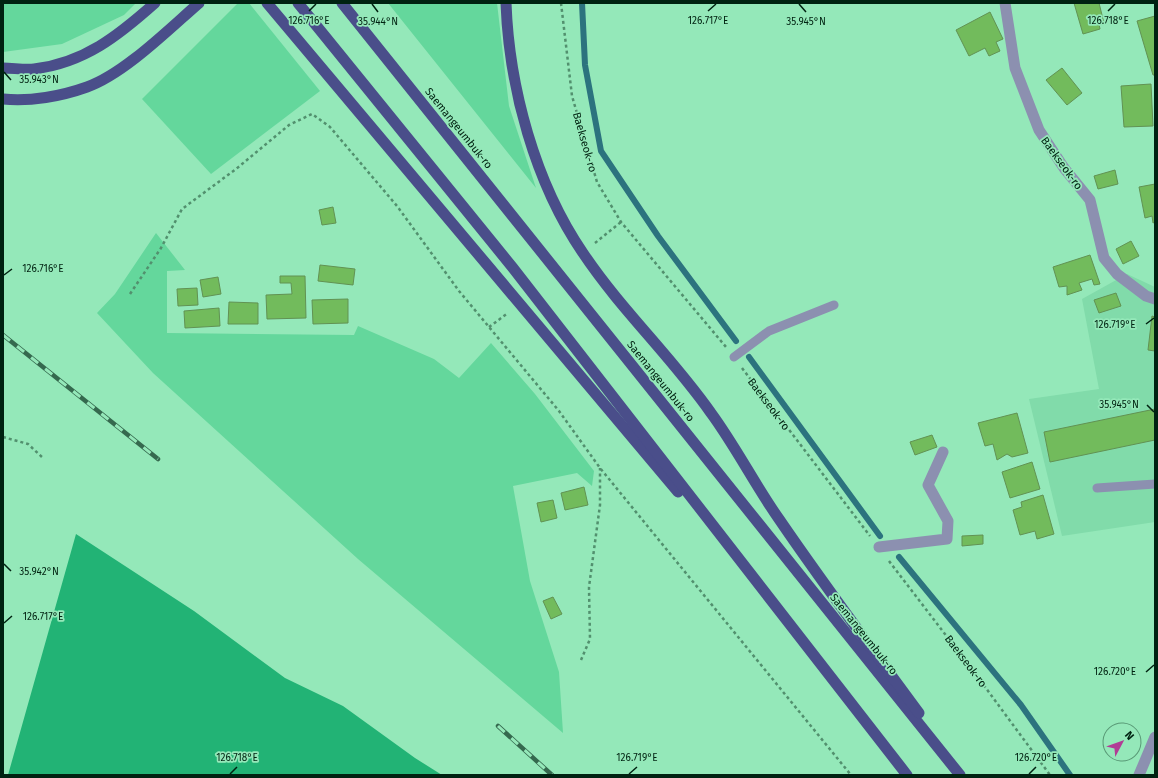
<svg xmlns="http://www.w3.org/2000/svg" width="1158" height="778" font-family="'Fira Sans',sans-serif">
<rect width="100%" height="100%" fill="#94e8b9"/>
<polygon fill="#81dbaa" points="1127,274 1155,287 1155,522 1062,536 1029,399 1099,389 1082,299"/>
<g fill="#64d79c">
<polygon points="3,3 136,3 124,15 62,44 3,52"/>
<polygon points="238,3 249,3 320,91 211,174 142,99"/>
<polygon points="388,3 497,3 509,106 536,188"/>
<polygon points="156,233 185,270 167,271 167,333 354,335 358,326 434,359 459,378 491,343 535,394 594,471 592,486 577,473 513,486 530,581 559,672 563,733 358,559 153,373 97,313 115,294"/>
</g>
<polygon fill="#22b375" points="76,534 194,611 285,678 343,706 415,758 442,775 8,775"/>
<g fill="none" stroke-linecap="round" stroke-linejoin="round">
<g stroke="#2c737e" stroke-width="6">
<polyline points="582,3 585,65 601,151 658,236 736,341"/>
<polyline points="749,357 880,536"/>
<polyline points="899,557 1021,705 1070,775"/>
</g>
</g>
<g fill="#72bb5c" stroke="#619253">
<polygon points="1074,3 1099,3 1104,23 1099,24 1100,29 1083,34"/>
<polygon points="990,12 1003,39 996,42 1000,51 989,56 985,48 969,56 956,30"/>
<polygon points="1155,16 1155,75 1153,75 1137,21"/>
<polygon points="1062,68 1082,93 1067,105 1046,80"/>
<polygon points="1151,84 1153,126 1124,127 1121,86"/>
<polygon points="1115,170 1118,184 1098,189 1094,176"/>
<polygon points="1155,184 1155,222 1153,223 1152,216 1145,218 1139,187"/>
<polygon points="333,207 336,223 322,225 319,210"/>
<polygon points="1131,241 1139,256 1123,264 1116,249"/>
<polygon points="1090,255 1100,284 1094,285 1092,279 1079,283 1082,290 1067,295 1067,286 1059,287 1053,267"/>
<polygon points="320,265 355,269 353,285 318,281"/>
<polygon points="280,276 305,276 306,318 267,319 266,295 292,294 291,283 280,283"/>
<polygon points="218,277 221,294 203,297 200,280"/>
<polygon points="197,288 198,305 178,306 177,289"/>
<polygon points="1116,293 1121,306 1099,313 1094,300"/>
<polygon points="348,299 348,323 313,324 312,300"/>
<polygon points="229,302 258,303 258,324 228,324"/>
<polygon points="219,308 220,326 185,328 184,311"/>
<polygon points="1152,316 1155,317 1155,351 1148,350"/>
<polygon points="1155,409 1155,440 1050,462 1044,432"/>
<polygon points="1017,413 1028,453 1012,457 1007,454 997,460 993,444 985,446 978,423"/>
<polygon points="932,435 937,447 915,455 910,442"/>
<polygon points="1032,462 1040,489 1010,498 1002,472"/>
<polygon points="584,487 588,505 565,510 561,493"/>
<polygon points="1043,495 1054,534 1037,539 1035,531 1020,535 1013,510 1022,507 1021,502"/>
<polygon points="553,500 557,518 541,522 537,503"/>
<polygon points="983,535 983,544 962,546 962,536"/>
<polygon points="553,597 562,614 551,619 543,601"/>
</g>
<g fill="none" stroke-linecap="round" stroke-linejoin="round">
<g stroke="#52906e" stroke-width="2.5" stroke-dasharray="3 3" stroke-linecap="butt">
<polyline points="561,3 572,96 597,182 621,222 726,347"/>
<polyline points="595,243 621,222"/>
<polyline points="130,294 161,248 182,209 236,169 289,125 312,114 330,127 397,206 459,291 559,411 600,468 851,775"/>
<polyline points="489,327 508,313"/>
<polyline points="742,368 870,536"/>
<polyline points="3,437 28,444 43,458"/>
<polyline points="889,561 974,672 1050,775"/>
<polyline points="581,660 590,639 589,587 600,505 600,468"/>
</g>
<g stroke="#8c90b0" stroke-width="9">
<polyline points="734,357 769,331 834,305"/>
<polyline points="1097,488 1155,484"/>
</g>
<g stroke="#8c90b0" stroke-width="11">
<polyline points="1005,3 1015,68 1039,130 1064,168 1090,200 1104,258 1117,274 1146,296 1155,299"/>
<polyline points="879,547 947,539 948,521 928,485 943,452"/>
</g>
<polyline stroke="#8c90b0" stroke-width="11" points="1139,775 1155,737"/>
<g stroke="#4a4e8a" stroke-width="11">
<polyline points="267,3 678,492"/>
<polyline points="298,3 513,268 907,775"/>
<polyline points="342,3 960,775"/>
<path d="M506 3C509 87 535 183 583 253 621 310 672 357 711 413 736 447 755 485 779 519 824 585 872 649 919 713"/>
<path d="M3 68C13 68 24 70 34 69 84 63 118 36 155 3"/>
<path d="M3 99C30 102 62 96 87 87 124 74 169 29 199 3"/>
</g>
<g stroke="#35694e" stroke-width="4.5">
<g id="rail">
<polyline points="3,335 158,459"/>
<polyline points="498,726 552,775"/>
</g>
</g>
<use href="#rail" stroke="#94e8b9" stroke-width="3" stroke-dasharray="9" stroke-linecap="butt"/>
</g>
<path fill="none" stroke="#021" stroke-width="1.5" d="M372 4 378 12M799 4 806 12M309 11 316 4M708 11 716 4M1108 11 1115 4M4 72 11 80M4 275 12 269M1146 324 1154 318M1147 405 1154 412M4 564 11 571M4 623 12 616M1146 672 1154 665M230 774 237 767M629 774 637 767M1029 774 1036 767"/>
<g text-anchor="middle" stroke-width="3.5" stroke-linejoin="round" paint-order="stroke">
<g font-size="11" fill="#021" stroke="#94e8b9">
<text transform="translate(459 128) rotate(51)" y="4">Saemangeumbuk-ro</text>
<text transform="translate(585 142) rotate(74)" y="4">Baekseok-ro</text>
<text transform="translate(1062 163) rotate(54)" y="4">Baekseok-ro</text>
<text transform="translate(661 381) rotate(51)" y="4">Saemangeumbuk-ro</text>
<text transform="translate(769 404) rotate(53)" y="4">Baekseok-ro</text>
<text transform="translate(864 634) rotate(51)" y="4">Saemangeumbuk-ro</text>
<text transform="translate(966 661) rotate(53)" y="4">Baekseok-ro</text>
</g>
</g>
<g font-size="10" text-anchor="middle" fill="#021" stroke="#94e8b9" stroke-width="3.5" stroke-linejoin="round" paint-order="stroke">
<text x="309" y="24">126.716°E</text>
<text x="708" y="24">126.717°E</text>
<text x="1108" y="24">126.718°E</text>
<text x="378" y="25">35.944°N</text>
<text x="806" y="25">35.945°N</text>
<text x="39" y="83">35.943°N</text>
<text x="43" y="272">126.716°E</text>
<text x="1115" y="328">126.719°E</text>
<text x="1119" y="408">35.945°N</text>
<text x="39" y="575">35.942°N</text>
<text x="43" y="620">126.717°E</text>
<text x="1115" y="675">126.720°E</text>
<text x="237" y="761">126.718°E</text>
<text x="637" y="761">126.719°E</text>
<text x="1036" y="761">126.720°E</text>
</g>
<rect width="1158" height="778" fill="none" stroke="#002211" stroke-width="8"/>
<g transform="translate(1122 742) rotate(49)"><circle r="19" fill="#94e8b9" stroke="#599976"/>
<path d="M0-3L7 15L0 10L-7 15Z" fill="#b13c95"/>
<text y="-6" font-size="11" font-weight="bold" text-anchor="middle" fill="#002211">N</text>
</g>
</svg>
